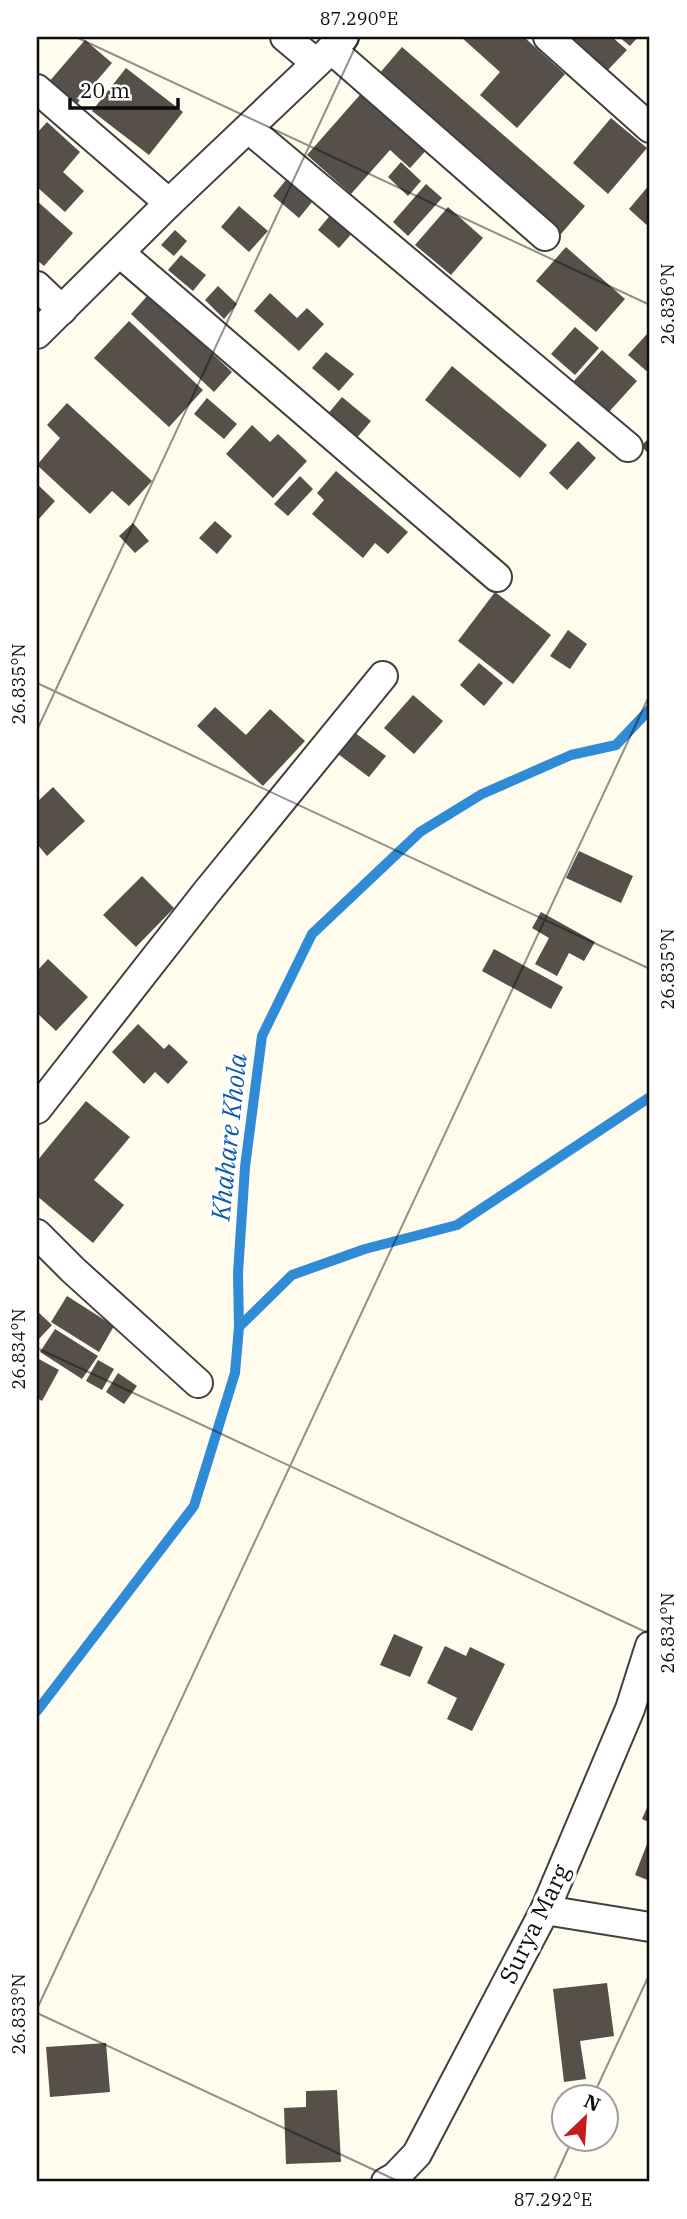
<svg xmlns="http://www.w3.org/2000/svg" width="687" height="2219" font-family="'IBM Plex Serif',serif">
<rect width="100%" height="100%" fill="#fffcee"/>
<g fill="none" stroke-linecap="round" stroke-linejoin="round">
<g stroke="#308bd7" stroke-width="10">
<polyline points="239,1327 292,1275 365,1249 457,1225 650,1097"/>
<polyline points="37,1711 194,1506 235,1373 239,1327 238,1273 245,1167 262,1036 312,934 420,832 482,794 571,755 616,745 650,709"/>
</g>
</g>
<g fill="#574f49">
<polygon points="461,37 524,37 565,74 517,128 480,95 500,72"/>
<polygon points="562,37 612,37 627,50 604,74"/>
<polygon points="619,37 638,37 630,46"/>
<polygon points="85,40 112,63 75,106 48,83"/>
<polygon points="402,47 585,206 561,234 379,74"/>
<polygon points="126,68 183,112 149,155 92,111"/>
<polygon points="366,88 431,145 410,168 390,150 351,194 307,155"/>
<polygon points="611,118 647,148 608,194 573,163"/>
<polygon points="47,122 80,152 63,172 84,191 65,212 37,187 37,133"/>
<polygon points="401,162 421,181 408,196 388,177"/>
<polygon points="290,175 317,196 299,218 273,196"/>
<polygon points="426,184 442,198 408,236 393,222"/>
<polygon points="650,184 650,228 629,209"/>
<polygon points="37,201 73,233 44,266 37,260"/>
<polygon points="239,206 268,231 249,252 221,227"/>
<polygon points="448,207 483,238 451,275 415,245"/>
<polygon points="332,213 354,231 339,248 318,230"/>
<polygon points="175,230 187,241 174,256 161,245"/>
<polygon points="566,247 625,299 596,332 536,281"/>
<polygon points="181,255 206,275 193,291 168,270"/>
<polygon points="218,286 237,304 224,319 205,300"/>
<polygon points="270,293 297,318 307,308 324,324 299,351 254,311"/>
<polygon points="149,294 232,372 214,392 131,314"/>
<polygon points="129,321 203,390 169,427 94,358"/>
<polygon points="575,327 599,348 575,375 551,354"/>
<polygon points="647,334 650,336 650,374 628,355"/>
<polygon points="602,350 637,381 607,414 573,382"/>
<polygon points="326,352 354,374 339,391 312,368"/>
<polygon points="452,366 547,445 520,478 425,400"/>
<polygon points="342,397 371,421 355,440 327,415"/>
<polygon points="207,398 237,424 224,439 194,414"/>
<polygon points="67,403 152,481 129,506 112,491 90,514 37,465 60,438 47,425"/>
<polygon points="252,425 270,442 278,434 307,461 273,498 226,454"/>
<polygon points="650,437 650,455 641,446"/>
<polygon points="578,441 596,458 567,490 549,473"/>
<polygon points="336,471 408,532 388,554 375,543 363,558 312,514 324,500 317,493"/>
<polygon points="300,476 313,489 288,516 274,504"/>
<polygon points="37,484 55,501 37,521"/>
<polygon points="215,521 232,536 217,554 199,538"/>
<polygon points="133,523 149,541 135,553 119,536"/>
<polygon points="495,592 551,635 513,684 458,641"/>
<polygon points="568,630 587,644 570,669 550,656"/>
<polygon points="479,663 503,683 484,706 460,685"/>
<polygon points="413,695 443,721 414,754 384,728"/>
<polygon points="215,707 246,735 270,709 305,741 263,786 197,726"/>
<polygon points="354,732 386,756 369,777 338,754"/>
<polygon points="53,787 85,821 47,856 37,844 37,802"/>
<polygon points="579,851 633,876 621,903 566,878"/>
<polygon points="142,876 174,908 136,947 103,915"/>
<polygon points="541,912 595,942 584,961 569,953 557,976 535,964 549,938 532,928"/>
<polygon points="494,949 563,987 551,1009 482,971"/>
<polygon points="48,959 88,997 56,1031 37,1013 37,971"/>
<polygon points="138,1024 164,1049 169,1044 188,1062 168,1084 155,1072 144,1084 112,1052"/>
<polygon points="86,1101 130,1137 94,1180 124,1205 93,1243 37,1196 37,1161"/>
<polygon points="67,1296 114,1326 99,1352 51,1322"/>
<polygon points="37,1311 52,1325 37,1341"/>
<polygon points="55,1329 98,1356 82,1379 40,1352"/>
<polygon points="37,1358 59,1370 42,1401 37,1398"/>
<polygon points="98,1360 114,1369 102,1390 86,1381"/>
<polygon points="118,1373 137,1386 124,1404 106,1392"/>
<polygon points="394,1634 423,1647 410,1677 380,1665"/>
<polygon points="445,1646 466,1656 470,1647 505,1664 472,1731 447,1719 457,1698 427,1683"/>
<polygon points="650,1801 650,1823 642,1819"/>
<polygon points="647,1844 650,1845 650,1881 635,1875"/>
<polygon points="607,1983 614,2036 580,2041 586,2079 564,2082 553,1989"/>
<polygon points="106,2043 110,2092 50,2097 46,2047"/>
<polygon points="337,2090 341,2162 286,2164 284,2108 306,2107 306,2091"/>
</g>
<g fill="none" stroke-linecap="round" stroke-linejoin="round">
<g stroke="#404040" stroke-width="32">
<g id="street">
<polyline points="285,37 316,63"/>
<polyline points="548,37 650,128"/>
<polyline points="331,49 545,236"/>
<polyline points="37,89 169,203"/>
<polyline points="249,129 628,447"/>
<polyline points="120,253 497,577"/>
<polyline points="37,286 62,310"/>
<polyline points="37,334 169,203 344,37"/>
<polyline points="37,1109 206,893 383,676"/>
<polyline points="37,1234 73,1270 198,1383"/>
<polyline points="545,1910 650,1927"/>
<polyline points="386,2182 395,2177 417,2154 545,1910 630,1709 650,1646"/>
</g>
</g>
<use href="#street" stroke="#fff" stroke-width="28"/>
</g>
<path fill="none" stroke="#0d0d0d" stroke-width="2" stroke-opacity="0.45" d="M76 37 650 305M37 683 650 969M37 730 360 37M37 1348 650 1634M37 2009 650 694M37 2013 400 2182M593 2096 650 1973M553 2182 573 2138"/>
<g text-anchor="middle" stroke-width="7" stroke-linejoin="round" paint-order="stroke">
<g font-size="24" fill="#0d0d0d" stroke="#fff">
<text transform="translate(535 1924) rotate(-64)" y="8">Surya Marg</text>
</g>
<g font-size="26" font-style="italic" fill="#0e5ca8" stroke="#fff">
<text transform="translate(229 1137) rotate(-84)" y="9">Khahare Khola</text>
</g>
</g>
<rect width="687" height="2219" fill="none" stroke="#ffffff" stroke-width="77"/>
<g transform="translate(585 2118) rotate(25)"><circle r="33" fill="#ffffff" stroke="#9e9e9e" stroke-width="2"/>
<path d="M0-5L12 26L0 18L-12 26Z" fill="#c71c1b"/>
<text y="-10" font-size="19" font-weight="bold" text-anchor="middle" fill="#0d0d0d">N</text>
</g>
<path d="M70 98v10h108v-10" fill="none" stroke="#0d0d0d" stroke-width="3.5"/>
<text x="80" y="98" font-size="21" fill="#0d0d0d" stroke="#ffffff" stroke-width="5" paint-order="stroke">20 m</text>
<rect x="38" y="38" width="610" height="2142" fill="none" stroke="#0d0d0d" stroke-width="2.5"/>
<g font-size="18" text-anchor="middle" fill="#0d0d0d">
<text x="359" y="25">87.290°E</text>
<text transform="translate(668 304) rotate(-90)" y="6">26.836°N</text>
<text transform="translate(19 684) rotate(-90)" y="6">26.835°N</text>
<text transform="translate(668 969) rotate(-90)" y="6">26.835°N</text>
<text transform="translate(19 1349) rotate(-90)" y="6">26.834°N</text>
<text transform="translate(668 1633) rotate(-90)" y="6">26.834°N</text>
<text transform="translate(19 2014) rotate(-90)" y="6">26.833°N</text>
<text x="553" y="2206">87.292°E</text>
</g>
</svg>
